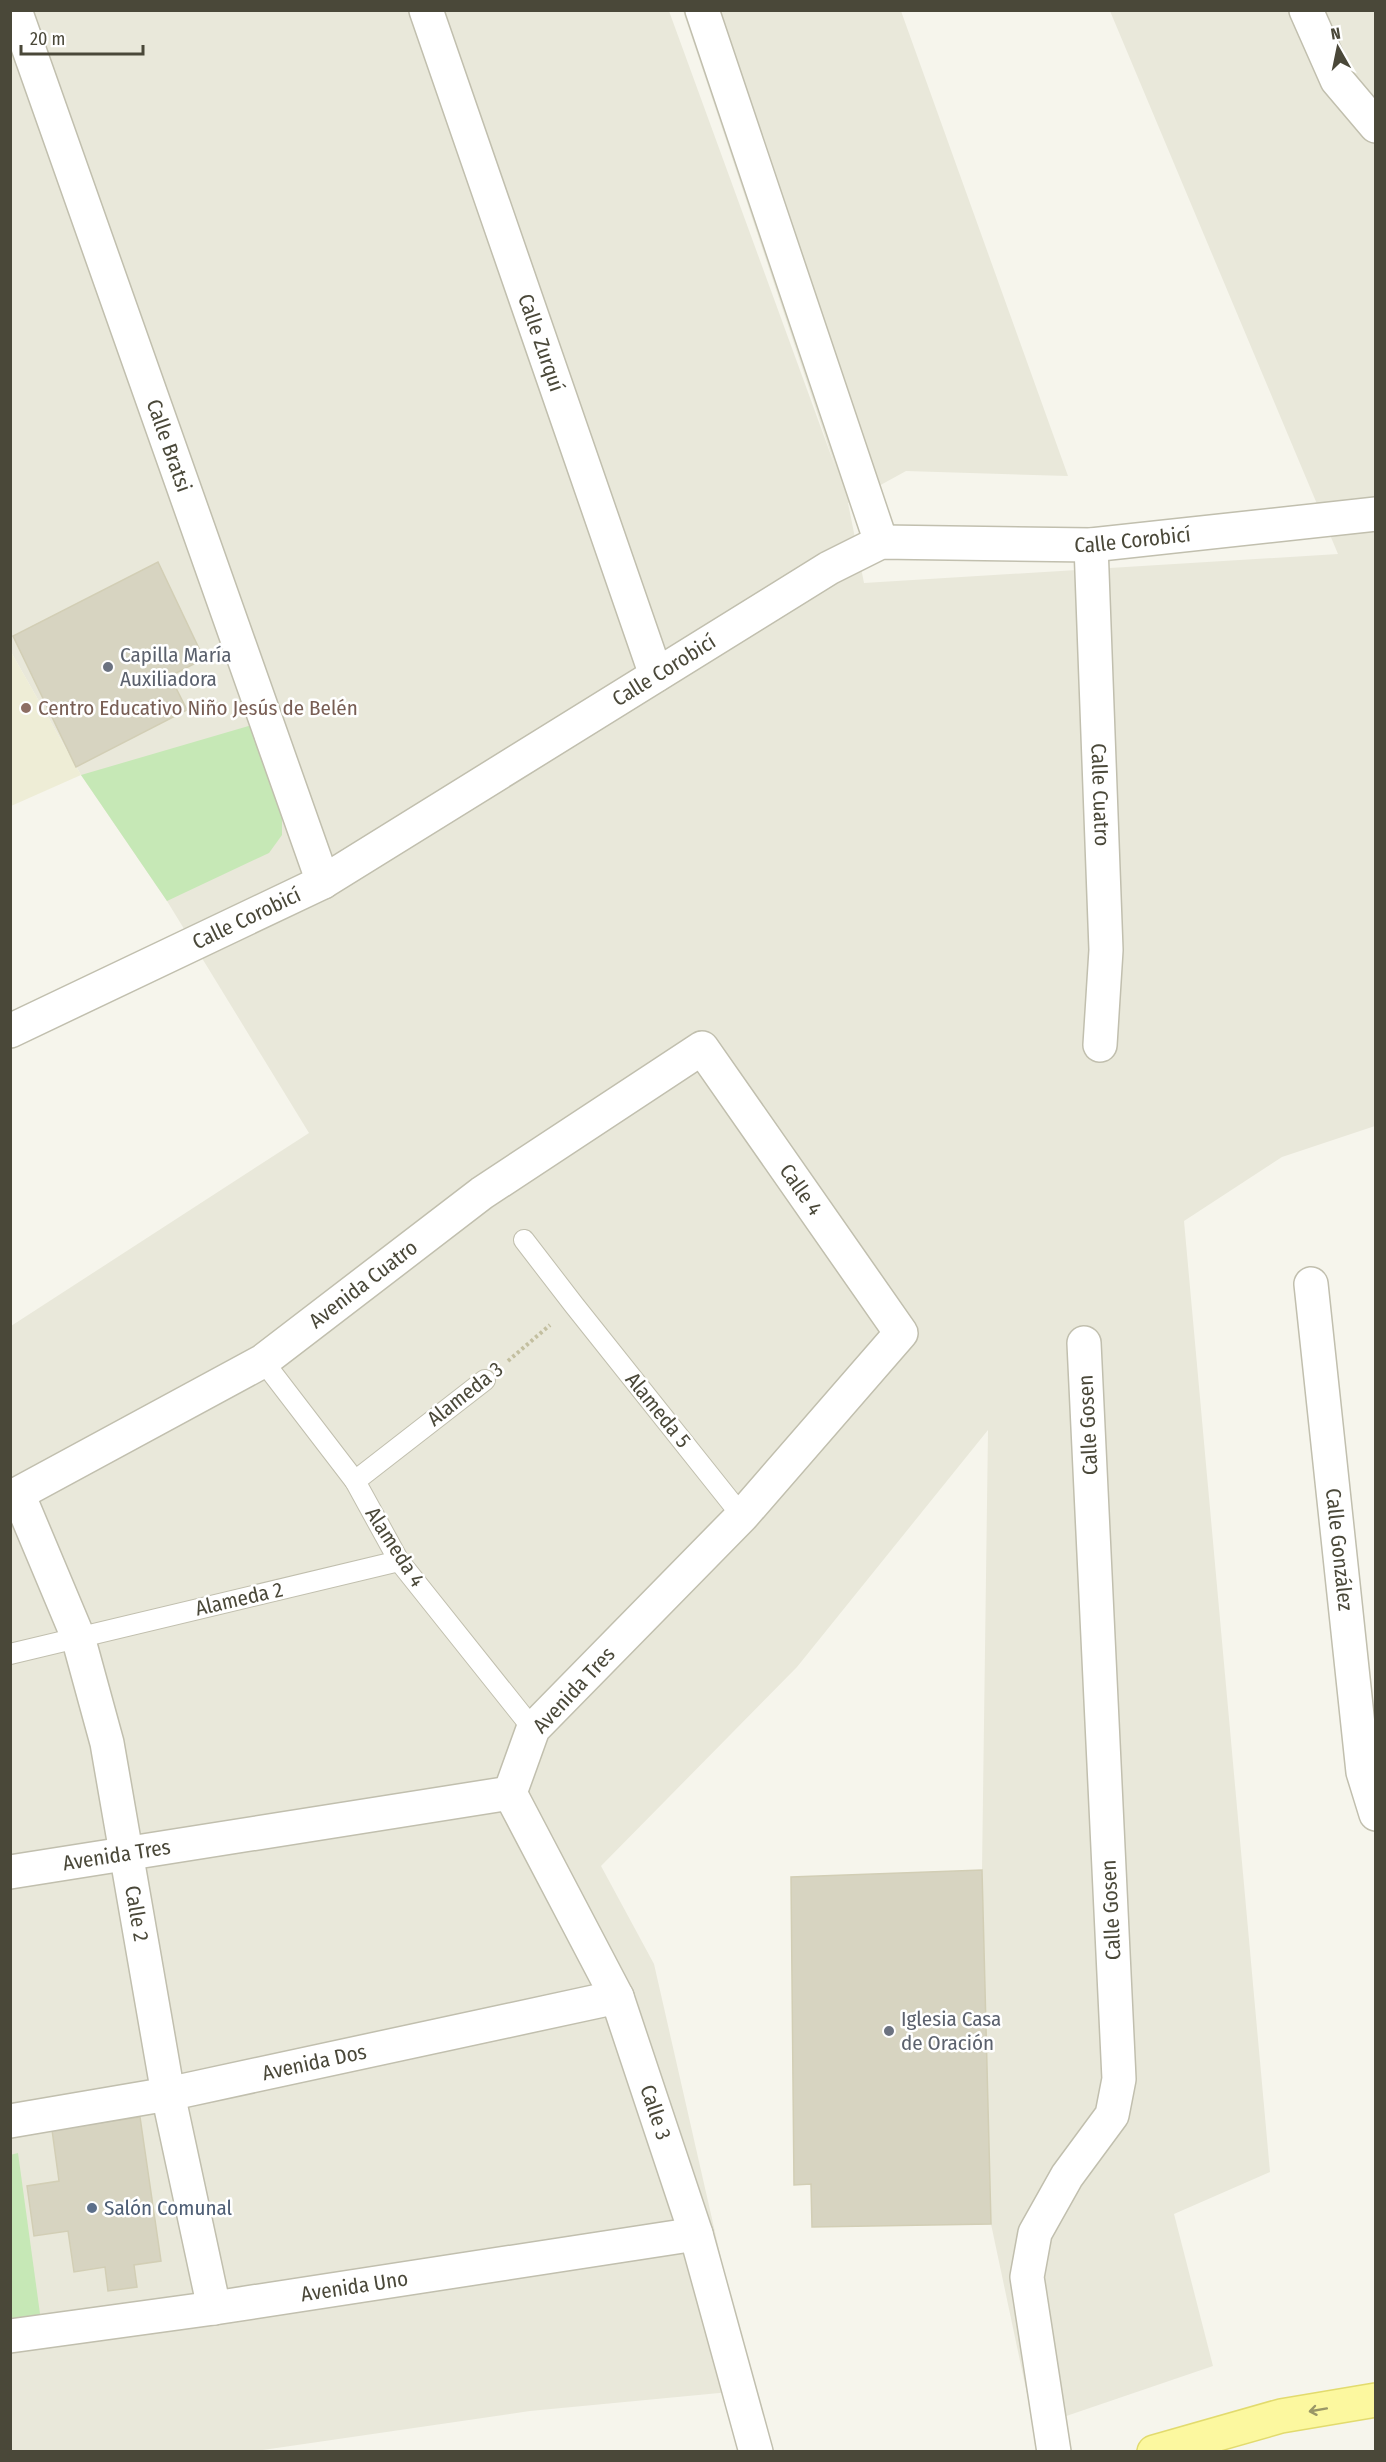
<svg xmlns="http://www.w3.org/2000/svg" width="1386" height="2462" font-family="'Fira Sans Condensed',sans-serif">
<rect width="100%" height="100%" fill="#f6f5ec"/>
<polygon fill="#e9e8da" points="11,11 669,11 836,469 683,11 901,11 1068,476 906,471 848,503 864,583 1338,554 1110,11 1375,11 1375,1126 1282,1157 1184,1221 1270,2172 1174,2214 1213,2366 1034,2427 991,2224 982,1870 988,1430 797,1667 601,1866 654,1964 751,2390 530,2411 256,2451 11,2452 11,1326 309,1133 167,901 81,775 11,652"/>
<polygon fill="#eeedd6" points="11,652 81,775 11,806 10,806"/>
<g fill="#c6e8b6">
<polygon points="252,725 282,816 282,835 269,853 167,901 81,775"/>
<polygon points="18,2153 41,2321 10,2325 10,2155"/>
</g>
<g fill="#d7d4c1" stroke="#d2ceb5" stroke-width="1.5">
<polygon points="158,562 204,659 170,676 187,710 76,767 13,636"/>
<polygon points="982,1870 991,2224 812,2227 811,2184 794,2185 791,1877"/>
<polygon points="140,2117 161,2261 134,2265 137,2287 108,2291 105,2267 74,2272 68,2231 34,2236 27,2186 59,2181 52,2130"/>
</g>
<g fill="none" stroke-linecap="round" stroke-linejoin="round">
<g stroke="#c1bfae" stroke-width="22">
<g id="service">
<polyline points="524,1240 574,1305 742,1516"/>
<polyline points="263,1361 355,1481 399,1561 533,1729"/>
<polyline points="355,1481 485,1380"/>
<polyline points="10,1654 399,1561"/>
</g>
</g>
<g stroke="#c1bfae" stroke-width="36">
<g id="minor">
<path id="s1" d="M15 10 323 882"/>
<path id="s2" d="M426 10 656 675"/>
<polyline points="702,10 881,542"/>
<polyline points="1306,10 1337,80 1376,126"/>
<path id="s3" d="M1091 545 1106 950 1100 1045"/>
<path id="s4" d="M10 1031 323 882 829 568 881 542 1091 545 1376 514"/>
<path id="s5" d="M1311 1284 1363 1772 1376 1814"/>
<path id="s6" d="M18 1494 78 1637 107 1743 168 2094 214 2308"/>
<path id="s7" d="M10 1498 263 1361 482 1193 702 1048 901 1333 742 1516 533 1729 510 1793"/>
<path id="s8" d="M510 1793 617 1997 696 2234 756 2452"/>
<path id="s9" d="M10 1872 510 1793"/>
<path id="s10" d="M10 2121 168 2094 617 1997"/>
<path id="s11" d="M10 2336 214 2308 696 2234"/>
<polyline points="1054,2452 1027,2277 1035,2233 1067,2176 1112,2115 1119,2079 1084,1343"/>
</g>
</g>
<g stroke="#e2db6e" stroke-width="36">
<polyline id="primary" points="1154,2452 1281,2416 1376,2400"/>
</g>
<polyline stroke="#c3bfa0" stroke-width="4" stroke-dasharray="3 3" stroke-linecap="butt" points="508,1361 550,1325"/>
<use href="#service" stroke="#fff" stroke-width="20"/>
<use href="#minor" stroke="#fff" stroke-width="33"/>
<use href="#primary" stroke="#fcf89f" stroke-width="33"/>
</g>
<defs><path id="oneway-shaft" d="M-6 0H5M1.5-3L5.5 0L1.5 3" fill="none" stroke-width="1.6" stroke-linecap="round" stroke-linejoin="round" transform="scale(1.5)"/></defs>
<use stroke="#9a9767" href="#oneway-shaft" transform="translate(1318 2410) rotate(170)"/>
<g fill="#6b7280" stroke="#fff" stroke-width="2">
<circle cx="108" cy="667" r="6"/>
<circle cx="889" cy="2031" r="6"/>
</g>
<circle fill="#8d6e63" stroke="#fff" stroke-width="2" cx="26" cy="708" r="6"/>
<circle fill="#5c6f8a" stroke="#fff" stroke-width="2" cx="92" cy="2208" r="6"/>
<g text-anchor="middle" stroke-width="5" stroke-linejoin="round" paint-order="stroke">
<g font-size="21" fill="#4a4839" stroke="#fff">
<text dy="7" stroke="none"><textPath href="#s2" startOffset="352">Calle Zurquí</textPath></text>
<text dy="7" stroke="none"><textPath href="#s1" startOffset="462">Calle Bratsi</textPath></text>
<text dy="7" stroke="none"><textPath href="#s4" startOffset="1252">Calle Corobicí</textPath></text>
<text dy="7" stroke="none"><textPath href="#s4" startOffset="748">Calle Corobicí</textPath></text>
<text dy="7" stroke="none"><textPath href="#s3" startOffset="250">Calle Cuatro</textPath></text>
<text dy="7" stroke="none"><textPath href="#s4" startOffset="262">Calle Corobicí</textPath></text>
<text dy="7" stroke="none"><textPath href="#s7" startOffset="1000">Calle 4</textPath></text>
<text dy="7" stroke="none"><textPath href="#s7" startOffset="414">Avenida Cuatro</textPath></text>
<text transform="translate(465 1394) rotate(-38)" y="7">Alameda 3</text>
<text transform="translate(658 1410) rotate(51)" y="7">Alameda 5</text>
<text transform="translate(1088 1425) rotate(-93)" y="7">Calle Gosen</text>
<text transform="translate(395 1547) rotate(57)" y="7">Alameda 4</text>
<text dy="7" stroke="none"><textPath href="#s5" startOffset="267">Calle González</textPath></text>
<text transform="translate(239 1599) rotate(-13)" y="7">Alameda 2</text>
<text transform="translate(574 1690) rotate(-47)" y="7">Avenida Tres</text>
<text dy="7" stroke="none"><textPath href="#s9" startOffset="108">Avenida Tres</textPath></text>
<text transform="translate(1111 1910) rotate(-93)" y="7">Calle Gosen</text>
<text dy="7" stroke="none"><textPath href="#s6" startOffset="438">Calle 2</textPath></text>
<text dy="7" stroke="none"><textPath href="#s10" startOffset="310">Avenida Dos</textPath></text>
<text dy="7" stroke="none"><textPath href="#s8" startOffset="352">Calle 3</textPath></text>
<text dy="7" stroke="none"><textPath href="#s11" startOffset="348">Avenida Uno</textPath></text>
</g>
<g font-size="21" fill="#5b616d" stroke="#fff" text-anchor="start">
<text x="120" y="662">Capilla María<tspan x="120" dy="24">Auxiliadora</tspan></text>
<text x="901" y="2026">Iglesia Casa<tspan x="901" dy="24">de Oración</tspan></text>
</g>
<g font-size="21" fill="#785e54" stroke="#fff" text-anchor="start">
<text x="38" y="715">Centro Educativo Niño Jesús de Belén</text>
</g>
<g font-size="21" fill="#4e5e75" stroke="#fff" text-anchor="start">
<text x="104" y="2215">Salón Comunal</text>
</g>
</g>
<rect width="1386" height="2462" fill="none" stroke="#4a4839" stroke-width="24"/>
<g transform="translate(1338 48) rotate(351)" stroke="#ffffff" stroke-width="4.5" paint-order="stroke">
<path d="M0-4.5L10 22L0 15L-10 22Z" fill="#4a4839"/>
<text y="-9" font-size="16" font-weight="bold" text-anchor="middle" fill="#4a4839">N</text>
</g>
<path d="M21 45v9h122v-9" fill="none" stroke="#4a4839" stroke-width="3"/>
<text x="30" y="45" font-size="18" fill="#4a4839" stroke="#ffffff" stroke-width="4.5" paint-order="stroke">20 m</text>
</svg>
